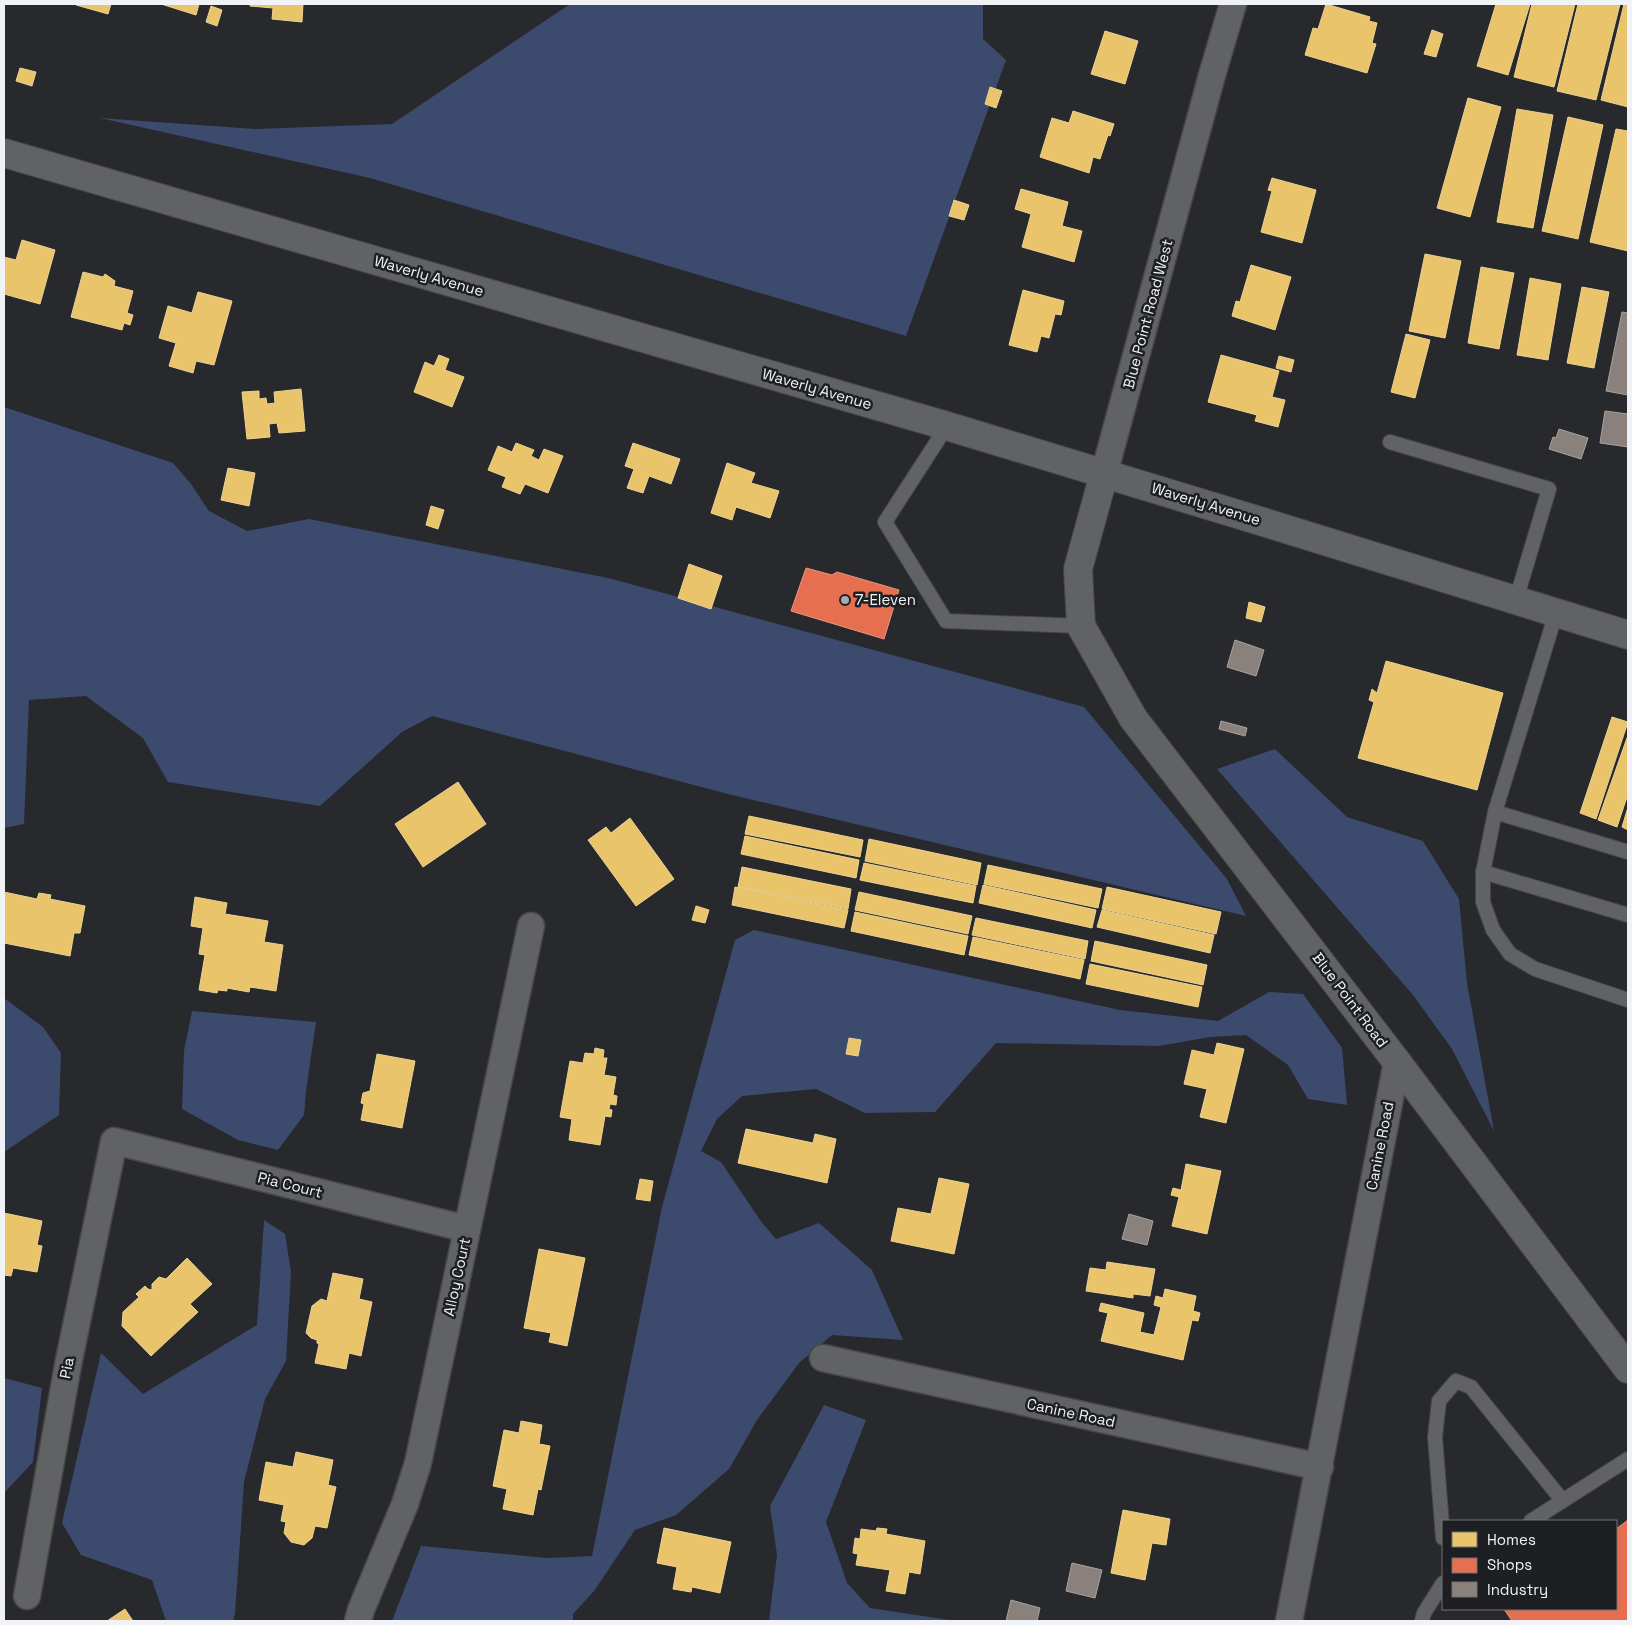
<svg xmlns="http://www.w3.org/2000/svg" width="1632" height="1625" font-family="'Space Grotesk',sans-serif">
<rect width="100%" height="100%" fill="#28292c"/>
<g fill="#3c4a6e">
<polygon points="570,4 983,4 983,39 1006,60 906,336 370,178 100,118 255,129 392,124"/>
<polygon points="4,407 173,463 191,484 209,511 247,531 309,519 608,578 1084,707 1227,879 1246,916 728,794 432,716 402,732 320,806 168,782 143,738 86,696 29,700 24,824 4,828"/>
<polygon points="1275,749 1347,817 1423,841 1459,899 1467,983 1494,1131 1452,1049 1413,995 1217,769"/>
<polygon points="754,930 1120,1010 1218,1021 1269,992 1303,994 1342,1048 1347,1105 1308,1099 1288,1065 1246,1035 1210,1037 1159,1046 996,1043 935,1112 865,1113 816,1089 742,1096 717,1119 701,1151 721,1162 760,1220 776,1239 819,1223 872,1270 903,1340 832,1335 799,1363 757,1420 729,1469 676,1515 635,1530 594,1591 573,1614 573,1621 392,1621 421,1546 548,1558 592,1556 662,1207 735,940"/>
<polygon points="4,998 43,1027 61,1053 59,1115 4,1152"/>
<polygon points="192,1011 316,1022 306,1091 304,1115 278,1150 238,1140 182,1109 184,1051"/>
<polygon points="264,1220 285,1234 291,1272 286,1361 265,1399 244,1482 235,1614 233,1621 166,1621 152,1580 81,1555 62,1523 101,1353 143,1394 257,1325"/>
<polygon points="4,1378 42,1388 33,1462 4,1493"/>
<polygon points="824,1405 866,1420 826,1522 847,1583 870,1608 956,1621 769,1621 777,1555 770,1506"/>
</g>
<g fill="#e9c46a" stroke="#ebd294">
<polygon points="77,4 111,4 108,14 76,5"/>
<polygon points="161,4 199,4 196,15"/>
<polygon points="250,4 303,4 302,22 272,19 273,8 250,6"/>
<polygon points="1326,4 1370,17 1369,21 1377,23 1372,43 1376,44 1367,73 1305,55 1313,28 1318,29"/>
<polygon points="1496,4 1530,4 1508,75 1477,66"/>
<polygon points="1532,4 1575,4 1554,87 1514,77"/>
<polygon points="1578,4 1620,4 1596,100 1557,91"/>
<polygon points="1624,4 1628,4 1628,107 1601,100"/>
<polygon points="211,6 222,10 217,26 206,22"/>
<polygon points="1432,30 1443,34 1436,57 1424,54"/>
<polygon points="1105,31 1138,41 1125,84 1091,74"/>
<polygon points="20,68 36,72 32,86 16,81"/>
<polygon points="990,87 1002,91 996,108 985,104"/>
<polygon points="1468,98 1501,107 1470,217 1437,208"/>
<polygon points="1517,109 1553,115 1533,228 1497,222"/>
<polygon points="1073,111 1114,124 1110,136 1108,135 1100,159 1093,157 1089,173 1040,157 1052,118 1069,123"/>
<polygon points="1568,117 1603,125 1578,239 1542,231"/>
<polygon points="1616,129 1628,131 1628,251 1590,242"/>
<polygon points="1272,178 1316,190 1302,243 1261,232 1272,191 1268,190"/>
<polygon points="1021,189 1068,202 1062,226 1082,231 1074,262 1022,247 1031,214 1015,209"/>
<polygon points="954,200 969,205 964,220 949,216"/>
<polygon points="22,240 55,250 40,304 4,294 4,257 16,260"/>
<polygon points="1425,254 1461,261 1445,338 1409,331"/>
<polygon points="1251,265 1291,277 1275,330 1232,316 1236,301 1240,302"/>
<polygon points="1481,267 1514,273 1499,349 1468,343"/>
<polygon points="83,272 103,277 105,274 115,281 114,286 133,291 127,313 133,315 130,325 124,323 122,330 71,317"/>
<polygon points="1530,278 1561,284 1548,360 1517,355"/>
<polygon points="1582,287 1609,292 1594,368 1567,363"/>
<polygon points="1023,290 1064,301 1061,315 1055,314 1049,338 1041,336 1037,352 1009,345"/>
<polygon points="198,292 232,301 214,365 196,361 193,373 169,366 176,343 159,338 168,306 192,313"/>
<polygon points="1406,334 1430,340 1415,398 1391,392"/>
<polygon points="439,355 449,359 445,370 464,377 452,407 414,392 425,362 434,366"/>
<polygon points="1221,355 1279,371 1272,397 1285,400 1278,427 1255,421 1257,415 1208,402"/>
<polygon points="1279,356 1294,360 1291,372 1276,368"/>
<polygon points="301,389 305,431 279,433 277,423 269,424 270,437 247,439 242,392 259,391 259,399 266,398 267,404 275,403 274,392"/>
<polygon points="516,443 534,450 531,456 539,460 544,449 563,456 548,493 525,484 520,494 502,487 506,477 488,470 498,446 512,452"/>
<polygon points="633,443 680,459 671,484 649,476 643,493 627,488 634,469 625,466"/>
<polygon points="727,463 755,473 751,483 779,491 770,518 736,507 732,520 711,513"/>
<polygon points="228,468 255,473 249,506 221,500"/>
<polygon points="431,506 444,510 438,529 426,525"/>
<polygon points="689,564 722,576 711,609 678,598"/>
<polygon points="1249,602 1265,607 1261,622 1246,618"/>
<polygon points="1386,661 1503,693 1477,790 1358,758 1374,702 1369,700 1372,689 1377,693"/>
<polygon points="1612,717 1628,722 1596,819 1580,813"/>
<polygon points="1628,735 1628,794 1617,827 1598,820"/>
<polygon points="458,782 486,824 423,867 395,824"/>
<polygon points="1628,807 1628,830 1622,827"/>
<polygon points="749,816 863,840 860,857 745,834"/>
<polygon points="630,818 674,879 636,906 588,840 606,827 611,833"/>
<polygon points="745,836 859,860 856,878 741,854"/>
<polygon points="869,839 981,863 977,885 865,861"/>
<polygon points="864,863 976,886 973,903 860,880"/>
<polygon points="988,865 1102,889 1098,908 984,884"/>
<polygon points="742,867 851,889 848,909 738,887"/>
<polygon points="983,885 1096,910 1092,928 979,903"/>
<polygon points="735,887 848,910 844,928 732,905"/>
<polygon points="1107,887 1221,912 1216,934 1102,909"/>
<polygon points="4,892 37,899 39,893 51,895 50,899 85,906 80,933 74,933 70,956 4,943"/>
<polygon points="859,892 972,916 968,934 855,910"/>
<polygon points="195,897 227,903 225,914 268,921 264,942 283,945 276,991 250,987 249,992 227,988 227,991 218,990 217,993 199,990 205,955 199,954 203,928 191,926"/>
<polygon points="696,906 709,910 705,923 692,920"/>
<polygon points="1102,910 1214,935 1210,953 1097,927"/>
<polygon points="855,912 968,936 964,955 851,931"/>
<polygon points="976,918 1088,941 1085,959 972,935"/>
<polygon points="973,937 1084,960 1080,979 969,955"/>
<polygon points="1095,941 1207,965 1203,985 1091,961"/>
<polygon points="1090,964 1202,987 1198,1007 1086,984"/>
<polygon points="849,1038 861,1040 858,1056 846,1054"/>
<polygon points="1217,1043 1244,1049 1226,1123 1200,1117 1207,1089 1184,1084 1192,1050 1214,1055"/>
<polygon points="595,1048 604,1050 603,1058 607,1058 604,1075 616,1077 613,1095 617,1096 616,1105 610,1104 609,1109 612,1110 611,1117 605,1116 600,1145 569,1140 572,1119 560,1117 570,1061 583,1063 585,1053 594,1054"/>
<polygon points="377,1054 415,1061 402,1128 361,1120 364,1104 361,1103 363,1093 370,1091"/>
<polygon points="746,1129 813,1143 815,1134 836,1139 827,1183 738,1163"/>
<polygon points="1186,1164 1221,1171 1207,1234 1172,1226 1179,1197 1171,1195 1173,1188 1181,1190"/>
<polygon points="939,1178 969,1184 954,1254 891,1241 898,1208 931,1214"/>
<polygon points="640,1179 653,1181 650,1201 636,1199"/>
<polygon points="4,1213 42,1221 37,1245 42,1246 37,1272 13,1268 11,1276 4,1275"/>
<polygon points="539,1249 585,1258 567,1346 549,1342 551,1333 524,1328"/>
<polygon points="187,1258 212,1284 190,1304 198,1312 151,1356 122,1326 123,1312 139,1297 136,1294 145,1286 148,1289 152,1290 152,1284 159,1277 166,1279"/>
<polygon points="1107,1262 1155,1269 1150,1296 1133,1294 1133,1298 1086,1291 1090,1268 1106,1270"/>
<polygon points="333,1273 363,1279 359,1299 372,1302 361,1356 349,1353 346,1369 315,1363 319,1344 317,1343 317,1340 311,1338 306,1333 312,1306 321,1299 327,1301"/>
<polygon points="1165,1289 1196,1296 1193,1311 1200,1313 1198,1321 1192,1320 1183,1360 1101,1341 1108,1313 1099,1311 1101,1303 1144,1313 1140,1332 1154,1335 1161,1307 1154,1305 1156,1296 1163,1298"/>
<polygon points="521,1421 542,1425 539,1444 550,1446 541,1490 538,1489 533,1515 503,1509 507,1489 493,1486 504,1430 519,1433"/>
<polygon points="296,1452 333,1460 328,1485 336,1487 327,1528 315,1526 312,1538 304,1545 291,1542 284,1533 286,1522 281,1521 284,1505 259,1500 266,1462 293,1467"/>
<polygon points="1123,1510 1170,1519 1166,1545 1152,1543 1145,1580 1111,1573"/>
<polygon points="664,1528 731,1542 720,1593 692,1587 691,1592 673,1589 677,1567 657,1563"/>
<polygon points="877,1528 887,1529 886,1534 925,1541 920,1574 909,1572 905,1594 886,1591 890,1570 856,1565 858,1554 853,1553 855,1538 860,1539 861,1529 876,1531"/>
<polygon points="125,1609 133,1621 107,1621"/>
</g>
<g fill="#e76f51" stroke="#ea9682">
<polygon points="806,568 832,575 837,572 899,590 884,639 791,611"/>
<polygon points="1628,1520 1628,1621 1512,1621 1504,1609 1616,1609 1616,1529"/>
</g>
<g fill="#8a817c" stroke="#a9a3a0">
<polygon points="1622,312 1628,313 1628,395 1606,391"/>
<polygon points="1605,411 1628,414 1628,447 1600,443"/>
<polygon points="1559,429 1588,438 1581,459 1549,449 1553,437 1556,438"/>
<polygon points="1235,640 1264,650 1256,676 1227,667"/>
<polygon points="1221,721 1247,728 1245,736 1219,729"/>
<polygon points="1129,1214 1153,1221 1147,1245 1122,1239"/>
<polygon points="1072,1563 1102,1570 1095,1598 1066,1591"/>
<polygon points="1011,1600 1040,1608 1037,1621 1006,1621"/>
</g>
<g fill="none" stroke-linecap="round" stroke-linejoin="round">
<g stroke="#474749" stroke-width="16">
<g id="service">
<polyline points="947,426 885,522 946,621 1081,626"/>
<polyline points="1390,442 1549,489 1516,600"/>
<polyline points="1556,613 1495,812 1483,872 1483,902 1493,930 1510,954 1535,969 1628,1000"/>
<polyline points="1495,812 1628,852"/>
<polyline points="1483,872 1628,915"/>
<polyline points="1531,1521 1628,1459"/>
<polyline points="1443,1538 1435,1437 1439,1401 1456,1381 1471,1387 1562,1500"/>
<polyline points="1422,1621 1424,1613 1443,1583"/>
</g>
</g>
<g stroke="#474749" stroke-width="29">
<g id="minor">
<polyline points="1104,474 1212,75 1233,4"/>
<polyline points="823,1358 1320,1467"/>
<polyline points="27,1596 68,1365 114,1141 467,1229"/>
<polyline points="358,1621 361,1610 405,1504 418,1463 531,926"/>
<polyline points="1289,1621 1397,1062"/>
</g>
</g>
<g stroke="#474749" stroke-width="30">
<g id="tertiary">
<polyline points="4,153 947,426 1260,521 1628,635"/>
<polyline points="1104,474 1078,569 1081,626 1133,718 1397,1062 1628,1369"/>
</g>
</g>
<use href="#service" stroke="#616264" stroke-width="14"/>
<use href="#minor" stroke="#616264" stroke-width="26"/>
<use href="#tertiary" stroke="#616264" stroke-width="28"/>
</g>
<circle fill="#abacaf" stroke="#1d1f23" stroke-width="2" cx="845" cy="600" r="5"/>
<g text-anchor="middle" stroke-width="5" stroke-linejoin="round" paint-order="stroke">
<g font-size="15" fill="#f1f2f5" stroke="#1d1f23">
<text transform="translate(429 276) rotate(16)" y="5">Waverly Avenue</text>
<text transform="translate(1148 314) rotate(-75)" y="5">Blue Point Road West</text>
<text transform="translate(817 389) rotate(16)" y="5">Waverly Avenue</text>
<text transform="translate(1206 504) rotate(17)" y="5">Waverly Avenue</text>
<text transform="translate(1350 1000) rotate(53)" y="5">Blue Point Road</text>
<text transform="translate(1380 1146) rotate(-79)" y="5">Canine Road</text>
<text transform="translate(290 1185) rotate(14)" y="5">Pia Court</text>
<text transform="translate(457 1277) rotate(-78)" y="5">Alloy Court</text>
<text transform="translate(67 1368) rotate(-79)" y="5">Pia</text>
<text transform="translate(1071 1413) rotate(12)" y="5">Canine Road</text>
</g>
<g font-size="15" fill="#f1f2f5" stroke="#1d1f23" text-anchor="start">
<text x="855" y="605">7-Eleven</text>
</g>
</g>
<rect width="1632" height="1625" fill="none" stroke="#f1f2f5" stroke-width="10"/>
<rect x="1442" y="1520" width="175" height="90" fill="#1d1f23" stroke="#727377"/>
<rect x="1452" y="1532" width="25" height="15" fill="#e9c46a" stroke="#727377"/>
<text x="1487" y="1545" font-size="15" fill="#f1f2f5">Homes</text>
<rect x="1452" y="1558" width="25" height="15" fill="#e76f51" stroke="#727377"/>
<text x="1487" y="1570" font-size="15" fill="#f1f2f5">Shops</text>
<rect x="1452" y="1582" width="25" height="15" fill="#8a817c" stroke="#727377"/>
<text x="1487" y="1595" font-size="15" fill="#f1f2f5">Industry</text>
</svg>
